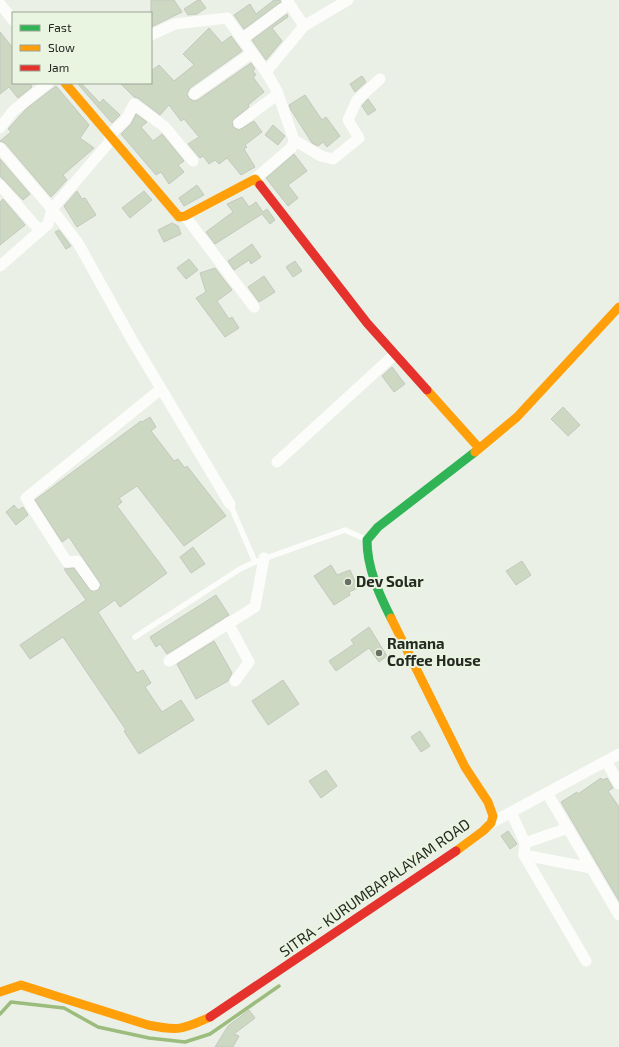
<svg xmlns="http://www.w3.org/2000/svg" width="619" height="1047" font-family="'Exo 2',sans-serif">
<rect width="100%" height="100%" fill="#eaf0e5"/>
<g fill="none" stroke-linecap="round" stroke-linejoin="round">
<polyline stroke="#9cbc7d" stroke-width="3.5" points="0,1014 11,1002 64,1008 98,1027 149,1038 185,1042 210,1034 279,986"/>
</g>
<g fill="#cdd8c2" stroke="#c4c8c0">
<polygon points="151,0 174,0 182,12 151,27"/>
<polygon points="198,0 200,0 206,8 197,14 188,15 184,9"/>
<polygon points="274,0 280,0 281,2 244,29 234,15 250,4 256,14"/>
<polygon points="287,14 288,17 272,28 282,41 266,60 252,40"/>
<polygon points="209,28 222,43 231,36 242,51 190,88 187,94 189,98 194,101 198,100 251,63 255,69 253,71 256,75 253,77 264,92 248,105 249,107 232,121 233,127 239,130 254,121 262,132 245,145 247,147 244,149 255,167 241,175 227,158 219,164 215,160 209,164 203,156 200,158 188,144 199,137 184,119 181,121 169,105 160,115 138,98 134,97 120,83 151,83 151,71 159,65 174,81 194,65 183,54"/>
<polygon points="0,32 13,48 13,83 30,83 32,87 18,98 9,87 0,94"/>
<polygon points="362,76 366,82 355,92 350,84"/>
<polygon points="77,83 81,83 100,103 103,99 120,115 112,123"/>
<polygon points="56,86 89,125 80,138 94,148 63,175 67,180 51,197 5,143 0,141 11,132 8,129 26,109"/>
<polygon points="305,95 322,120 326,117 340,136 327,147 323,142 318,146 312,143 291,110 289,105"/>
<polygon points="368,99 376,110 368,115 362,106"/>
<polygon points="136,114 147,122 141,127 153,141 162,134 184,161 178,165 184,172 169,184 161,172 156,175 121,134 131,124"/>
<polygon points="273,125 285,136 278,145 265,135"/>
<polygon points="294,154 307,171 288,185 298,198 288,206 266,178"/>
<polygon points="0,159 30,194 23,200 0,176"/>
<polygon points="197,185 204,195 184,206 179,198"/>
<polygon points="77,191 82,199 85,198 96,215 77,227 64,206"/>
<polygon points="144,191 152,200 130,218 122,208"/>
<polygon points="242,197 249,207 256,202 263,212 267,209 275,220 270,224 262,214 215,244 206,232 233,212 227,204"/>
<polygon points="3,199 25,225 0,245 0,202"/>
<polygon points="172,223 178,226 181,234 164,242 158,230"/>
<polygon points="59,230 71,246 66,249 55,232"/>
<polygon points="252,244 261,257 251,264 249,260 234,270 228,261"/>
<polygon points="189,259 198,270 186,279 177,268"/>
<polygon points="295,261 302,271 293,277 286,267"/>
<polygon points="215,268 232,290 217,301 229,319 232,317 239,328 225,337 196,298 206,292 200,273"/>
<polygon points="264,276 275,292 259,302 248,287"/>
<polygon points="392,367 405,384 394,392 382,376"/>
<polygon points="563,407 580,425 568,436 551,419"/>
<polygon points="150,417 156,427 151,431 174,461 178,459 185,468 187,466 226,516 184,546 137,486 119,498 122,502 117,506 167,573 120,607 115,600 98,612 137,673 143,670 151,683 145,687 162,712 181,700 194,720 139,754 124,731 126,730 63,637 30,659 20,645 86,600 64,569 74,568 91,591 98,590 101,585 69,537 62,542 35,500 141,421 142,422"/>
<polygon points="14,505 18,510 23,507 28,515 16,525 6,512"/>
<polygon points="193,547 205,564 191,573 180,557"/>
<polygon points="522,561 531,575 516,585 506,571"/>
<polygon points="331,565 337,575 350,570 358,588 349,592 350,595 334,605 314,576"/>
<polygon points="216,595 229,615 167,654 160,644 156,647 150,637"/>
<polygon points="369,627 387,656 379,662 369,648 336,671 329,661 354,644 351,640"/>
<polygon points="214,641 232,673 228,681 196,699 177,664"/>
<polygon points="283,680 299,704 268,725 252,701"/>
<polygon points="420,731 430,746 421,752 411,737"/>
<polygon points="326,770 337,786 321,798 309,781"/>
<polygon points="601,778 603,780 607,778 613,788 608,791 619,807 619,901 561,802 577,792 578,794"/>
<polygon points="508,831 517,844 510,849 501,836"/>
<polygon points="249,1010 255,1018 234,1034 239,1036 233,1047 215,1047 228,1026"/>
</g>
<g fill="none" stroke-linecap="round" stroke-linejoin="round">
<g stroke="#fcfdfb" stroke-width="5.5">
<polyline points="230,504 255,562"/>
<polyline points="135,637 240,569 255,562 345,530 365,539"/>
</g>
<g stroke="#fcfdfb" stroke-width="11">
<polyline points="287,0 304,26"/>
<polyline points="0,4 13,20"/>
<polyline points="151,35 175,24 227,18 266,72 277,91 294,140 292,147 255,179"/>
<polyline points="242,39 282,9"/>
<polyline points="266,72 304,26 348,0"/>
<polyline points="194,94 252,53"/>
<polyline points="239,123 278,94"/>
<polyline points="0,128 13,111 48,83"/>
<polyline points="109,136 126,119 134,104 165,127 193,161"/>
<polyline points="112,139 52,209 78,243 132,340 230,504"/>
<polyline points="294,140 321,156 333,159 359,138 348,120 357,100 380,79"/>
<polyline points="0,148 52,209 48,224 0,266"/>
<polyline points="0,185 40,231"/>
<polyline points="185,216 254,307"/>
<polyline points="277,462 395,354"/>
<polyline points="94,585 77,561 67,562 26,498 161,389"/>
<polyline points="228,623 249,662 235,681"/>
<polyline points="169,661 255,607 264,558"/>
<polyline points="606,761 619,784"/>
<polyline points="547,793 619,915"/>
<polyline points="511,812 525,843 524,855 586,961"/>
<polyline points="491,823 619,754"/>
<polyline points="525,843 568,828"/>
<polyline points="524,855 591,868"/>
</g>
<path stroke="#30b455" stroke-width="9" d="M391 618C379 594 367 568 367 540L378 527 475 452"/>
<g stroke="#ff9f0a" stroke-width="9">
<polyline points="65,83 179,217 185,216 255,179 260,185"/>
<polyline points="427,390 479,448"/>
<polyline points="475,452 517,417 619,307"/>
<polyline points="391,618 465,767 488,802 493,816 491,823 483,831 456,851"/>
<path d="M0 992 21 985 148 1025C178 1031 182 1030 210 1017"/>
</g>
<g stroke="#e5322d" stroke-width="9">
<polyline points="260,185 367,323 427,390"/>
<polyline points="210,1017 456,851"/>
</g>
</g>
<g fill="#6a6f66" stroke="#e9f4e1" stroke-width="1.5">
<circle cx="348" cy="582" r="4"/>
<circle cx="379" cy="653" r="4"/>
</g>
<g text-anchor="middle" stroke-width="4" stroke-linejoin="round" paint-order="stroke">
<g font-size="15" font-weight="bold" fill="#252922" stroke="#e9f4e1" text-anchor="start">
<text x="356" y="587">Dev Solar</text>
<text x="387" y="649">Ramana<tspan x="387" dy="17">Coffee House</tspan></text>
</g>
<g font-size="15" fill="#252922" stroke="#e9f4e1">
<text transform="translate(375 888) rotate(-35)" y="5">SITRA - KURUMBAPALAYAM ROAD</text>
</g>
</g>
<rect x="12" y="12" width="140" height="72" fill="#e9f4e1" stroke="#9ba395"/>
<rect x="20" y="25" width="20" height="6" fill="#30b455" stroke="#9ba395"/>
<text x="48" y="32" font-size="12" fill="#252922">Fast</text>
<rect x="20" y="45" width="20" height="6" fill="#ff9f0a" stroke="#9ba395"/>
<text x="48" y="52" font-size="12" fill="#252922">Slow</text>
<rect x="20" y="65" width="20" height="6" fill="#e5322d" stroke="#9ba395"/>
<text x="48" y="72" font-size="12" fill="#252922">Jam</text>
</svg>
